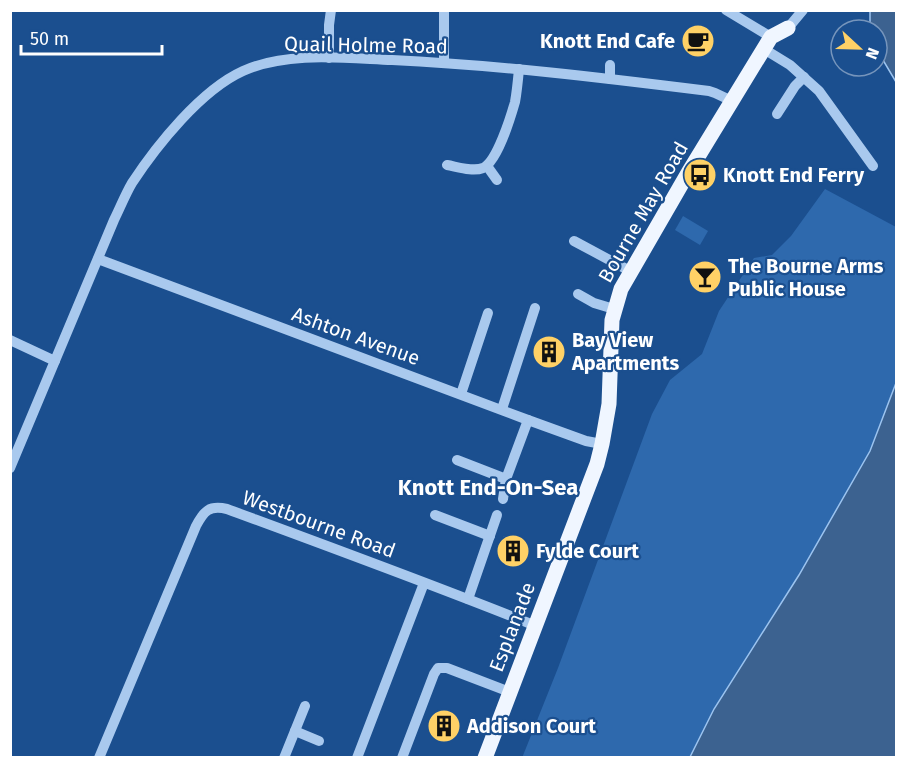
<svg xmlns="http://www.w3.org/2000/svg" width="907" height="768" font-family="'Fira Sans',sans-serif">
<rect width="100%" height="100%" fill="#1b4f8f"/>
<g fill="#2e69ad">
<polygon points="825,189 896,227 896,757 522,758 558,668 652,414 670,380 702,354 719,311 754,258 772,255 791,236"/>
<polygon points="683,216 708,231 700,245 675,230"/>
</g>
<g fill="#3c6290" stroke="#9cc4f0" stroke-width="1.5">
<polygon points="870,11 896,11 896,82 877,50 877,30 870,30"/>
<polygon points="896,383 896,757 690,757 714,709 799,575 870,451"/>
</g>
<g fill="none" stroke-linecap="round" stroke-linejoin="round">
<g stroke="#a9c9ee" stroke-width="10">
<polyline points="444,10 444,63"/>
<polyline points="726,10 771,37"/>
<polyline points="788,28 803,10"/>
<polyline points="764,49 790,65 819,91 873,166"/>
<polyline points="329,58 329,25 331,10"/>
<polyline points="610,79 610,65"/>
<polyline points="777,114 795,86 804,77"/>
<path d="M447 165C458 167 473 172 483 168 497 162 511 116 515 102 517 91 518 80 519 69"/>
<polyline points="487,166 497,180"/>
<polyline points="574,241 630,271"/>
<polyline points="98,259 528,420 586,441 602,444"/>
<polyline points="578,294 594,303 614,309"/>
<polyline points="10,340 55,361"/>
<polyline points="461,394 488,313"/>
<polyline points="502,409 535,308"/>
<polyline points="457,460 506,479"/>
<path d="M10 468 114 220C120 208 125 195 132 183 157 145 201 90 243 71 287 51 344 58 392 60 498 65 604 78 709 91L715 93 732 101"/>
<polyline points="503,499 506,479 528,420"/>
<polyline points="435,515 490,536"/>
<polyline points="468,599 497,515"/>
<polyline points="295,731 319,741"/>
<path d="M99 758 196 526C204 511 209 505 227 509 330 547 434 585 536 626"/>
<polyline points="284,758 305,706"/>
<polyline points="357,758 424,583"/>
<polyline points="402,758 434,674 438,668 447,668 510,692"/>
</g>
<polyline stroke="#f0f6ff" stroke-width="15" points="485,758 597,464 602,444 609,404 612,320 621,289 688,173 771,37 788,28"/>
</g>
<defs>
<g id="cafe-disc" transform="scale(1.725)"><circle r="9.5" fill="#ffd166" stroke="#1b4f8f"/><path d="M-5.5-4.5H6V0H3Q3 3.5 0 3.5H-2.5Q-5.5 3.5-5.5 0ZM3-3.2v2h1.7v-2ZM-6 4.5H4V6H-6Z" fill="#111"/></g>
<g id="bus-disc" transform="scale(1.725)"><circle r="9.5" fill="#ffd166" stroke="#1b4f8f"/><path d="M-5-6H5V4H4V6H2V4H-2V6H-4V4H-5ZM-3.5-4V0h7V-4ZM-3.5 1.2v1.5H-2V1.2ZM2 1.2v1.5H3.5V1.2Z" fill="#111"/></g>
<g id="bar-disc" transform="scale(1.725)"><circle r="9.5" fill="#ffd166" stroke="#1b4f8f"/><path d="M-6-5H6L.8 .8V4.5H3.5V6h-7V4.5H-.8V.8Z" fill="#111"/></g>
<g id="building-disc" transform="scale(1.725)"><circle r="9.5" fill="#ffd166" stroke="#1b4f8f"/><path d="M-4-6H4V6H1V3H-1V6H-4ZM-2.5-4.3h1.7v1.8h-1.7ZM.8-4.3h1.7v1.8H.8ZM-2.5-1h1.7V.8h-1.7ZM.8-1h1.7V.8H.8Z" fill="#111"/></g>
</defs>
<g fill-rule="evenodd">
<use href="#cafe-disc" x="698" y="41"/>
<use href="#bus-disc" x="700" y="175"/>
<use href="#bar-disc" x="705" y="277"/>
<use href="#building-disc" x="549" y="352"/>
<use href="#building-disc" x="513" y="551"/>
<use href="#building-disc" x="444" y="726"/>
</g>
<g text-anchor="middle" stroke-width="4.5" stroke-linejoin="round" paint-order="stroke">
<g font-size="20" font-weight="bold" fill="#fff" stroke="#1b4f8f" text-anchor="start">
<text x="675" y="48" text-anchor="end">Knott End Cafe</text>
<text x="723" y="182">Knott End Ferry</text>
<text x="728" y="273">The Bourne Arms<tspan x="728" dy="23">Public House</tspan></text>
<text x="572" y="347">Bay View<tspan x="572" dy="23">Apartments</tspan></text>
<text x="536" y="558">Fylde Court</text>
<text x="467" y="733">Addison Court</text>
</g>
<g font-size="20" fill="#fff" stroke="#1b4f8f">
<text transform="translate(366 45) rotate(1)" y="7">Quail Holme Road</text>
<text transform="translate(643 212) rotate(-60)" y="7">Bourne May Road</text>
<text transform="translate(356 336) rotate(20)" y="7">Ashton Avenue</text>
<text transform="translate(319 524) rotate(20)" y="7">Westbourne Road</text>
<text transform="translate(512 627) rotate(-69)" y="7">Esplanade</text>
</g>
<g font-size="22" font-weight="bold" fill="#fff" stroke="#1b4f8f">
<text x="488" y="495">Knott End-On-Sea</text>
</g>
</g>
<rect width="907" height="768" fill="none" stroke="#ffffff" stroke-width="24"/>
<g transform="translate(859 48) rotate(112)"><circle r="28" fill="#1b4f8f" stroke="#7695bc" stroke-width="1.5"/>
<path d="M0-4.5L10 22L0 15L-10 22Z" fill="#ffd166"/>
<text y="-9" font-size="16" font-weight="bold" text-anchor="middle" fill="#ffffff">N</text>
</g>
<path d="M21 45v9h141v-9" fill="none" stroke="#ffffff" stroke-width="3"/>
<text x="30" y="45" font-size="18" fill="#ffffff" stroke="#1b4f8f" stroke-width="4.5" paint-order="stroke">50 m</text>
</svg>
